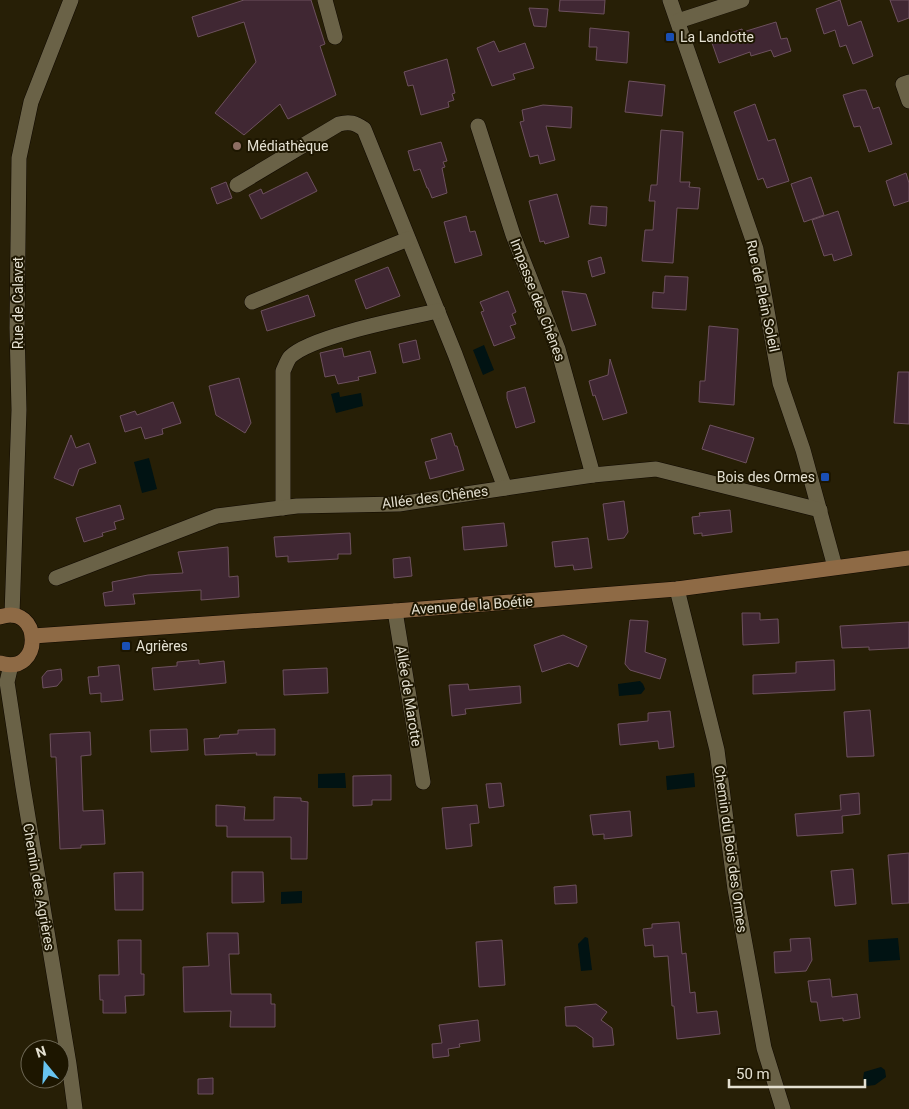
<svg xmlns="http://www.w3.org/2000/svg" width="909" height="1109" font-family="Roboto,sans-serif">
<rect width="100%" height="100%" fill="#271f06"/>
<g fill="#011313">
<polygon points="484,345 494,370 483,375 473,350"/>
<polygon points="339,392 340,397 361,393 363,406 336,413 331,394"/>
<polygon points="149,458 157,489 142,493 134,462"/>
<polygon points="640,681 643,684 645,689 641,694 619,696 618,684"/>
<polygon points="345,773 346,788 318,788 318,774"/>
<polygon points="694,773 695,787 667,790 666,776"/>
<polygon points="302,891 302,903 281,904 281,892"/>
<polygon points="585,937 588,938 592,970 581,971 578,944"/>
<polygon points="898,938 900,960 869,962 868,940"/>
<polygon points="881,1067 885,1070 886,1077 875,1085 867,1086 863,1079 864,1072"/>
</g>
<g fill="#402733" stroke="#6d515e">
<polygon points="244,0 311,0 325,44 320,46 336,95 288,119 280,104 244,135 215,113 256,62 244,22 198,37 192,17"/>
<polygon points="560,0 605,0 604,14 559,11"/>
<polygon points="840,0 848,26 861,21 873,56 853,64 846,45 840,47 835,30 824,34 816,9"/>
<polygon points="890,0 909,0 909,18 898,22"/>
<polygon points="529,8 548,9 546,27 534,26"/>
<polygon points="776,22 781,39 787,38 791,51 774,57 771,50 751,56 750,52 719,63 711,40 742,29 743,32"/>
<polygon points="590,28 629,32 627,63 596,60 597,47 589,47"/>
<polygon points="494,41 499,52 525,43 534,68 513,74 515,79 492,86 477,48"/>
<polygon points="447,59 455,93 452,94 454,100 448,102 449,107 421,115 413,85 408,86 404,72"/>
<polygon points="629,81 665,85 662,116 625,112"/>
<polygon points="860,90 866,90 873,109 879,107 892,144 869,152 860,126 854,127 843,95"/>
<polygon points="755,104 768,141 775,139 789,181 767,188 763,178 758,180 734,112"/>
<polygon points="543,105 572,107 571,128 546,126 555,160 540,164 538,155 530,157 520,122 524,121 522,110"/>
<polygon points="661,130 683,132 680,182 690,182 689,187 700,188 698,209 677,208 673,263 642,261 645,230 653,230 655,201 649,201 651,185 657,185"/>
<polygon points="441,142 447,161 443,162 445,167 442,168 447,193 432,198 428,188 427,188 420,169 414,171 408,151"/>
<polygon points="307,172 317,191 261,219 249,195 261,189 263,194"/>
<polygon points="906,173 909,183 909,201 894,206 886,181"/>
<polygon points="811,177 824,215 804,222 791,184"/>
<polygon points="226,182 232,198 217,204 211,188"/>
<polygon points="557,194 569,237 545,244 544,241 540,242 529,201"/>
<polygon points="591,206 607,207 606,226 589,224"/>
<polygon points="838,211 852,255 834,261 832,254 824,256 812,220"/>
<polygon points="466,216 470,232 475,231 482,255 455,263 444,222"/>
<polygon points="601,257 605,273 592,277 588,261"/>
<polygon points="388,267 400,296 366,309 355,280"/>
<polygon points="665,276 688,277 686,310 652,308 653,292 664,293"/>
<polygon points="508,291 516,312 512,314 516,324 510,326 515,338 494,346 481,312 484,311 480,302"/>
<polygon points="562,291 586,294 596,325 572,331"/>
<polygon points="308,295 315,316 267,331 261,311"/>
<polygon points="709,326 738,329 734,405 699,402 700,381 705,381"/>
<polygon points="416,340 420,359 403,363 399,344"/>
<polygon points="342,348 344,357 370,351 376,373 358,377 359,380 338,384 335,375 325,377 320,353"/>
<polygon points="610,359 627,413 603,420 595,395 593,396 589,381 608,375"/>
<polygon points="898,372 909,372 909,424 894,423"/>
<polygon points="239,378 251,423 245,433 216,415 209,386"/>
<polygon points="525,387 535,422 516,428 507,398 507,392"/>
<polygon points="173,402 181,423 162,429 163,434 145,439 141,427 125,432 120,416 135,411 137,415"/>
<polygon points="710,425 754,438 746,463 702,449"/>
<polygon points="451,433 455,446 457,446 464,470 430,479 425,462 437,459 431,439"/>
<polygon points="71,435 76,448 89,443 96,463 79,469 73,486 54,478"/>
<polygon points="624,501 628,532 624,538 608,540 603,504"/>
<polygon points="120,505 124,519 114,522 116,529 102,533 103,536 84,542 76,518"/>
<polygon points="730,510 732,532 702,536 702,533 694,534 692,517 700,516 699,513"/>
<polygon points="504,523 507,546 464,550 462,527"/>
<polygon points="350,533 351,554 338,554 338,559 288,562 288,556 276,557 274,537"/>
<polygon points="588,538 592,568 574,570 573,565 555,567 552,542"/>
<polygon points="228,547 229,577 238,576 239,597 201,600 201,590 133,594 135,604 105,606 103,593 113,591 112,582 148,575 183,573 178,552"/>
<polygon points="410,557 412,576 394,578 393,559"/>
<polygon points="742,613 760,613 760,620 778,619 779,643 743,645"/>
<polygon points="630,620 648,621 645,652 666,659 660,679 630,670 625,664"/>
<polygon points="909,622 909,648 869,650 869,647 842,648 840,626"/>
<polygon points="563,635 587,646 578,667 569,663 542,672 534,645"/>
<polygon points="199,660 199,664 224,661 226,683 154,690 152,668 177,666 177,662"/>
<polygon points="834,660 835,690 753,694 753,675 796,673 796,662"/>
<polygon points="119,665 123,700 101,702 101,693 90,694 88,677 99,676 98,667"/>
<polygon points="327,668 328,693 284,695 283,670"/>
<polygon points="61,669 62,680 57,686 43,688 42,677 47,671"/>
<polygon points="468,684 469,690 520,686 521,703 465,709 466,714 452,716 449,685"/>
<polygon points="870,710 874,756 847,757 844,712"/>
<polygon points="670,711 674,747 659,749 658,741 620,745 618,724 648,721 648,713"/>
<polygon points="187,729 188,750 151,752 150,730"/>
<polygon points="275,729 275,755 256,755 257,753 205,755 204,739 219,738 220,735 238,734 238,730"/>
<polygon points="90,732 91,755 81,756 83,811 103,810 105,844 81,845 81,848 60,849 56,757 51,757 50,734"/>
<polygon points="391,775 391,800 372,800 372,805 353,806 353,776"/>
<polygon points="501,783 504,806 489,808 486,784"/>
<polygon points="859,793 860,814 842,816 843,833 797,836 795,814 841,810 840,795"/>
<polygon points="274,797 301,798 301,801 308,802 307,859 291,859 291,837 227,837 227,826 216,826 216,805 245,807 244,820 274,820"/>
<polygon points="477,805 479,823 470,824 472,846 446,849 442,808"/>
<polygon points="630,811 632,836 604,839 604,834 593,835 590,815"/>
<polygon points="909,853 909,903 892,904 888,855"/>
<polygon points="853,869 856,904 835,906 831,871"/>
<polygon points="143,872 143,910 115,910 114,873"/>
<polygon points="232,872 263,872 264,902 232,903"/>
<polygon points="576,885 577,903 555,904 554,887"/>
<polygon points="679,922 682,954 686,953 690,993 695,992 697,1013 717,1011 720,1034 677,1039 674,1006 672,1006 668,956 654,957 653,945 645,946 643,929 652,928 652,924"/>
<polygon points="207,933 238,933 239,954 229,954 231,994 271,994 271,1004 275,1004 275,1027 230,1027 231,1011 184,1012 183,967 209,966"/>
<polygon points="810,938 812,960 806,971 775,973 774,952 791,951 790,939"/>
<polygon points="118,940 141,940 141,974 144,974 144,995 125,996 126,1013 103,1013 103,1000 100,1000 99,975 119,975"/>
<polygon points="502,940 505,985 479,987 476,942"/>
<polygon points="830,979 832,997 857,994 860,1018 843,1021 843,1018 820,1021 817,1002 811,1002 808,981"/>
<polygon points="596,1004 607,1012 601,1020 612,1028 614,1045 593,1047 593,1038 576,1026 566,1026 565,1007"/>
<polygon points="478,1020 480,1041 459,1044 460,1047 448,1049 449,1056 433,1058 432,1044 442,1043 439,1025"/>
<polygon points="213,1078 213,1094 198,1094 198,1079"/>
</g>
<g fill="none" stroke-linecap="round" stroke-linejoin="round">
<g stroke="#100900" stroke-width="16">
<g id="minor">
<polyline points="325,0 335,37"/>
<polyline points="670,0 756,249 780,383 803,450 835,567"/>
<polyline points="678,21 742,0"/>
<polyline points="909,82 903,84 909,101"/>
<polyline points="478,126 513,235 558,349 593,475"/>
<path d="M237 185 339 124C350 121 355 123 364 129L455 354 505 488"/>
<polyline points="252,302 408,239"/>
<path d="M283 508V371C285 367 287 361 290 357 311 336 406 318 438 311"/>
<polyline points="56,578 217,516 297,506 399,504 593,475 656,469 820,510"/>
<polyline points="677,589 717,750 735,889 764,1048 783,1109"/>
<polyline points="395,611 423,782"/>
<polyline points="12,615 19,410 17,328 19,158 31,102 71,0"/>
<polyline points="11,665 7,682 23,787 69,1064 75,1109"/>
</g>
</g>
<g stroke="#100900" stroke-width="16">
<g id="secondary">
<path d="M0 617C42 602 44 677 0 663"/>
<polyline points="33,636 395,611 677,589 909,558"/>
</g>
</g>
<use href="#minor" stroke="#6a6247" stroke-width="15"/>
<use href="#secondary" stroke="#8e6a45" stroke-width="15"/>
</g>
<g fill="#1a4fb4" stroke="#1d1600" stroke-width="2">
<rect x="665" y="32" width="10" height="10" rx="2.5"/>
<rect x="820" y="472" width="10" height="10" rx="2.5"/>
<rect x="121" y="641" width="10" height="10" rx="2.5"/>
</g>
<circle fill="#8d6e63" stroke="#1d1600" stroke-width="2" cx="237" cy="146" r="5"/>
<g text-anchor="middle" stroke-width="4" stroke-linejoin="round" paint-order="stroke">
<g font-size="14" fill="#e4e0d1" stroke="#1d1600" text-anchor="start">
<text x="680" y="42">La Landotte</text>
<text x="247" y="151">Médiathèque</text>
<text x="815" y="482" text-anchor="end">Bois des Ormes</text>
<text x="136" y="651">Agrières</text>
</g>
<g font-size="14" fill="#e4e0d1" stroke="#1d1600">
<text transform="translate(763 296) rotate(78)" y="5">Rue de Plein Soleil</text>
<text transform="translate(538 300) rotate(69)" y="5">Impasse des Chênes</text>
<text transform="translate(18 303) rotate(-90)" y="5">Rue de Calavet</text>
<text transform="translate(435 497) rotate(-7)" y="5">Allée des Chênes</text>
<text transform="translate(472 605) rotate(-4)" y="5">Avenue de la Boétie</text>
<text transform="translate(409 696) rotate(81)" y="5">Allée de Marotte</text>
<text transform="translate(731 849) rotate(82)" y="5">Chemin du Bois des Ormes</text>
<text transform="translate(39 887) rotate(80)" y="5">Chemin des Agrières</text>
</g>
</g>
<g transform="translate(45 1064) rotate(342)"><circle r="24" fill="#1d1600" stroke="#6d6754"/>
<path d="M0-4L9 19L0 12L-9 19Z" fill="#68c4f0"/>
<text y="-8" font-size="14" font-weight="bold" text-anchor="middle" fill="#e4e0d1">N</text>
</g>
<path d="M729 1079v8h136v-8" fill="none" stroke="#e4e0d1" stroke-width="2.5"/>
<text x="736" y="1079" font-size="15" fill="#e4e0d1" stroke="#1d1600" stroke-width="4" paint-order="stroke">50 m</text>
</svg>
